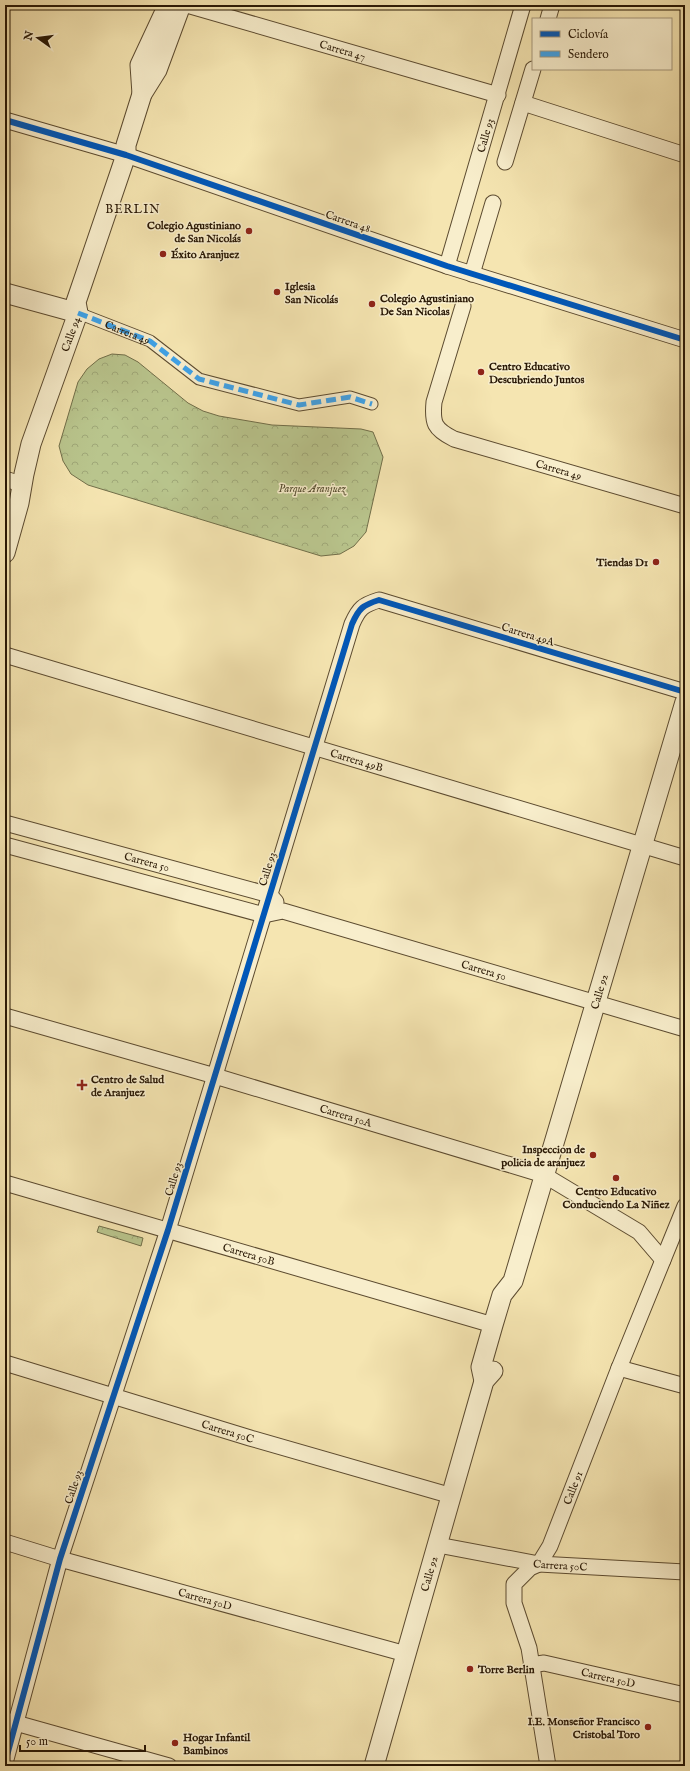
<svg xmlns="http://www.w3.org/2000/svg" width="690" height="1771" font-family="'IM FELL English',serif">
<defs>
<pattern id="park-crowns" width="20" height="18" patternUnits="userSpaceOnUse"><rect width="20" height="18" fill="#b9c58d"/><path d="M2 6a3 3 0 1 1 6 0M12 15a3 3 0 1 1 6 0" fill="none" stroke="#9fa878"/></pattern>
</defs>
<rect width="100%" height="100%" fill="#f5e5b1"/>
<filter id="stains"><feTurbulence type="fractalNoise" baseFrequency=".005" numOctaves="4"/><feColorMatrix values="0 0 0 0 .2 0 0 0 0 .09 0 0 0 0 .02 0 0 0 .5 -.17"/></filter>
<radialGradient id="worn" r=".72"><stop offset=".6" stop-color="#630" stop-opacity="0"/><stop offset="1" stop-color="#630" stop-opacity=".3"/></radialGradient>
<g fill="url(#park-crowns)" stroke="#716e49">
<polygon points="112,354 125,355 138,362 188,403 203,411 219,416 272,425 361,429 373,432 383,457 366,532 354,546 340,554 321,556 88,485 71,474 63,461 59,446 78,382 87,369 99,359"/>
<polygon points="99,1226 143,1238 141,1246 97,1232"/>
</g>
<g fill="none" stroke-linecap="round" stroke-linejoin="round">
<g stroke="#5c4b30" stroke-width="13">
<g id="pedestrian">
<path id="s1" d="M78 313 150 341 199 379 299 405 350 397 372 404"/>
</g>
</g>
<g stroke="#5c4b30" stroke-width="17">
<g id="minor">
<path id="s2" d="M187 5 498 95"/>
<polyline points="548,19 552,5"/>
<polyline points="523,103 685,155"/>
<polyline points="5,120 126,155 447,266 685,340"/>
<polyline points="505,162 533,69"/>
<path id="s3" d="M447 266 523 5"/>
<polyline points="472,274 493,203"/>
<path id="s4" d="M463 306 434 402C432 423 434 429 454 439L685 506"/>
<polyline points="5,479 21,484"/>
<path id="s5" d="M5 655 685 858"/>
<path id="s6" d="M5 823 270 895 276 902"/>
<path id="s7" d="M5 845 264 915 283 911 685 1029"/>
<path id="s8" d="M5 1016 215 1076 544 1175 639 1232 663 1260"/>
<path id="s9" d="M5 1183 493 1325"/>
<path id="s10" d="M5 1363 250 1438 452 1496"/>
<polyline points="619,1368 685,1386"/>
<path id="s11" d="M5 1542 60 1559 406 1654"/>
<path id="s12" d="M438 1545 539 1564 685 1572"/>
<path id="s13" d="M531 1665 544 1663 685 1695"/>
<polyline points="5,1720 169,1766"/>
<path d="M5 1763 60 1559 168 1230 352 624C359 608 363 605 379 600L685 692"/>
<path id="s14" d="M548 1766 529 1648 514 1603V1584L530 1568 539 1564 550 1546 619 1368 685 1206"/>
</g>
</g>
<g stroke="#5c4b30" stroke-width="21">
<g id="tertiary">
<polyline points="142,94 140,65 168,5"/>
<polyline points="5,293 78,313"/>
<path id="s15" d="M5 553 19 503 24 474 31 444 78 313 76 302 126 155V145L142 94 157 70 181 5"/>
<path id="s16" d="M484 1381 481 1367 493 1325 502 1295 513 1281 685 702"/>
<path id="s17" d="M374 1766 484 1381 493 1371"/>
</g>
</g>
<use href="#pedestrian" stroke="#f8eecc" stroke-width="11"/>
<use href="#minor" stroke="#f8eecc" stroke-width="15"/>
<use href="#tertiary" stroke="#f8eecc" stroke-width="19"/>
<polyline stroke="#3ea2e9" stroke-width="5" stroke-dasharray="10 5" stroke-linecap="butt" points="78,313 150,341 199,379 299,405 350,397 372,404"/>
<g stroke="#f8eecc" stroke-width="8">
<g id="cycleway">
<polyline points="5,120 126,155 447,266 685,340"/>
<path d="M5 1763 60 1559 168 1230 352 624C359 608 363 605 379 600L685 692"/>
</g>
</g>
<use href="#cycleway" stroke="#0057b8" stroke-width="6"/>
</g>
<g fill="#8f2418" stroke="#f8eecc" stroke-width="1.5">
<circle cx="249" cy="231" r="4"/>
<circle cx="163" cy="254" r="4"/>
<circle cx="277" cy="292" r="4"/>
<circle cx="372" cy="304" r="4"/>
<circle cx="481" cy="372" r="4"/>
<circle cx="656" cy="562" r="4"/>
<path d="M80 1079h4v4h4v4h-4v4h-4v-4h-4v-4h4z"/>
<circle cx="593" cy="1155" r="4"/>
<circle cx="616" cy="1178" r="4"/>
<circle cx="470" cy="1669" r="4"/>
<circle cx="648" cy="1727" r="4"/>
<circle cx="175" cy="1743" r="4"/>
</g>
<g text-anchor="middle" stroke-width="3" stroke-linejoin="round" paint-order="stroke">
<g font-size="11" fill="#291805" stroke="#f8eecc">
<text dy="4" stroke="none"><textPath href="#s2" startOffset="162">Carrera 47</textPath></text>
<text dy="4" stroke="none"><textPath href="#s3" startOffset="136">Calle 93</textPath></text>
<text transform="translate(348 221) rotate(19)" y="4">Carrera 48</text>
<text dy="4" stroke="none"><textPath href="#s1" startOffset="53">Carrera 49</textPath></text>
<text dy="4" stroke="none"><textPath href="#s15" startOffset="229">Calle 94</textPath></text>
<text dy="4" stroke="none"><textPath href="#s4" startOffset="256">Carrera 49</textPath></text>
<text transform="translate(528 634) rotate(17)" y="4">Carrera 49A</text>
<text dy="4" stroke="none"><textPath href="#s5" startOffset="367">Carrera 49B</textPath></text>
<text dy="4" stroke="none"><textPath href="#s6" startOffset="147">Carrera 50</textPath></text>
<text transform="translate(267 869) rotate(-73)" y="4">Calle 93</text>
<text dy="4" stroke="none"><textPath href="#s7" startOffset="497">Carrera 50</textPath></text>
<text dy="4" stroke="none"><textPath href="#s16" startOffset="409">Calle 92</textPath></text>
<text dy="4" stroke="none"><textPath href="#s8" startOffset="355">Carrera 50A</textPath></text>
<text transform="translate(173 1179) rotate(-73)" y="4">Calle 93</text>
<text dy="4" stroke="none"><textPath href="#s9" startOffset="254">Carrera 50B</textPath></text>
<text dy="4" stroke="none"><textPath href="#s10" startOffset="233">Carrera 50C</textPath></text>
<text transform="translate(73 1487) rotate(-72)" y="4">Calle 93</text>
<text dy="4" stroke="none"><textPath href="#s14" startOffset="302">Calle 91</textPath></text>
<text dy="4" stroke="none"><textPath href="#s12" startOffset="124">Carrera 50C</textPath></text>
<text dy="4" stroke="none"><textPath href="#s17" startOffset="200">Calle 92</textPath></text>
<text dy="4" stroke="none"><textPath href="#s11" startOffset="208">Carrera 50D</textPath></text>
<text dy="4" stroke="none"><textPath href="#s13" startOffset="79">Carrera 50D</textPath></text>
</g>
<g font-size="11" font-weight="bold" fill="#291805" stroke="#f8eecc" text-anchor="start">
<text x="241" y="229" text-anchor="end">Colegio Agustiniano<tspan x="241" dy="13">de San Nicolás</tspan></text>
<text x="171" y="258">Éxito Aranjuez</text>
<text x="285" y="290">Iglesia<tspan x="285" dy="13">San Nicolás</tspan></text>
<text x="380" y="302">Colegio Agustiniano<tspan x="380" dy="13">De San Nicolas</tspan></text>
<text x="489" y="370">Centro Educativo<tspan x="489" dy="13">Descubriendo Juntos</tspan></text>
<text x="648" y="566" text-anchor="end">Tiendas D1</text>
<text x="91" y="1083">Centro de Salud<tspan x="91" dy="13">de Aranjuez</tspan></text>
<text x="585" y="1153" text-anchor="end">Inspeccion de<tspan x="585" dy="13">policia de aranjuez</tspan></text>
<text x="616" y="1195" text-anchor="middle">Centro Educativo<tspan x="616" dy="13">Conduciendo La Niñez</tspan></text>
<text x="478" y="1673">Torre Berlin</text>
<text x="640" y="1725" text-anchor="end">I.E. Monseñor Francisco<tspan x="640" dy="13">Cristobal Toro</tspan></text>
<text x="183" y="1741">Hogar Infantil<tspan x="183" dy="13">Bambinos</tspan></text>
</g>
<g font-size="11" font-style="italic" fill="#544c2e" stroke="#f8eecc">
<text x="312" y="492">Parque Aranjuez</text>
</g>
<g font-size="12" letter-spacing="1" fill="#291805" stroke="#f8eecc">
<text x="133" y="213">BERLIN</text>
</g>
</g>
<rect width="690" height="1771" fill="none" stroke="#f5e5b1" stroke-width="20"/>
<rect x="6" y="6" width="678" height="1759" fill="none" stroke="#291805" stroke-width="2"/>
<rect x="10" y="10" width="670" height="1751" fill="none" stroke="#291805"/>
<rect x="532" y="18" width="140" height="52" fill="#f8eecc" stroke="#a5987c"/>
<rect x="540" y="31" width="20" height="6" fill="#0057b8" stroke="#a5987c"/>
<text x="568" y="38" font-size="12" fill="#291805">Ciclovía</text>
<rect x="540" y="51" width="20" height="6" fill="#3ea2e9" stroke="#a5987c"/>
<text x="568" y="58" font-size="12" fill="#291805">Sendero</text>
<g transform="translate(38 38) rotate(284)" stroke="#f8eecc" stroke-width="3" paint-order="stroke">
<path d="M0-3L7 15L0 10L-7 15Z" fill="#291805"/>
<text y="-6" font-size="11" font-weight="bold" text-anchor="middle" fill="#291805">N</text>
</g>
<path d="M20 1745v6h125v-6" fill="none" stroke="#291805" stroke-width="2"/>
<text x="26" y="1745" font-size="12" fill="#291805" stroke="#f8eecc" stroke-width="3" paint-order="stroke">50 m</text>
<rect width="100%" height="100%" filter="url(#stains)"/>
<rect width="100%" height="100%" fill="url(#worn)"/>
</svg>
